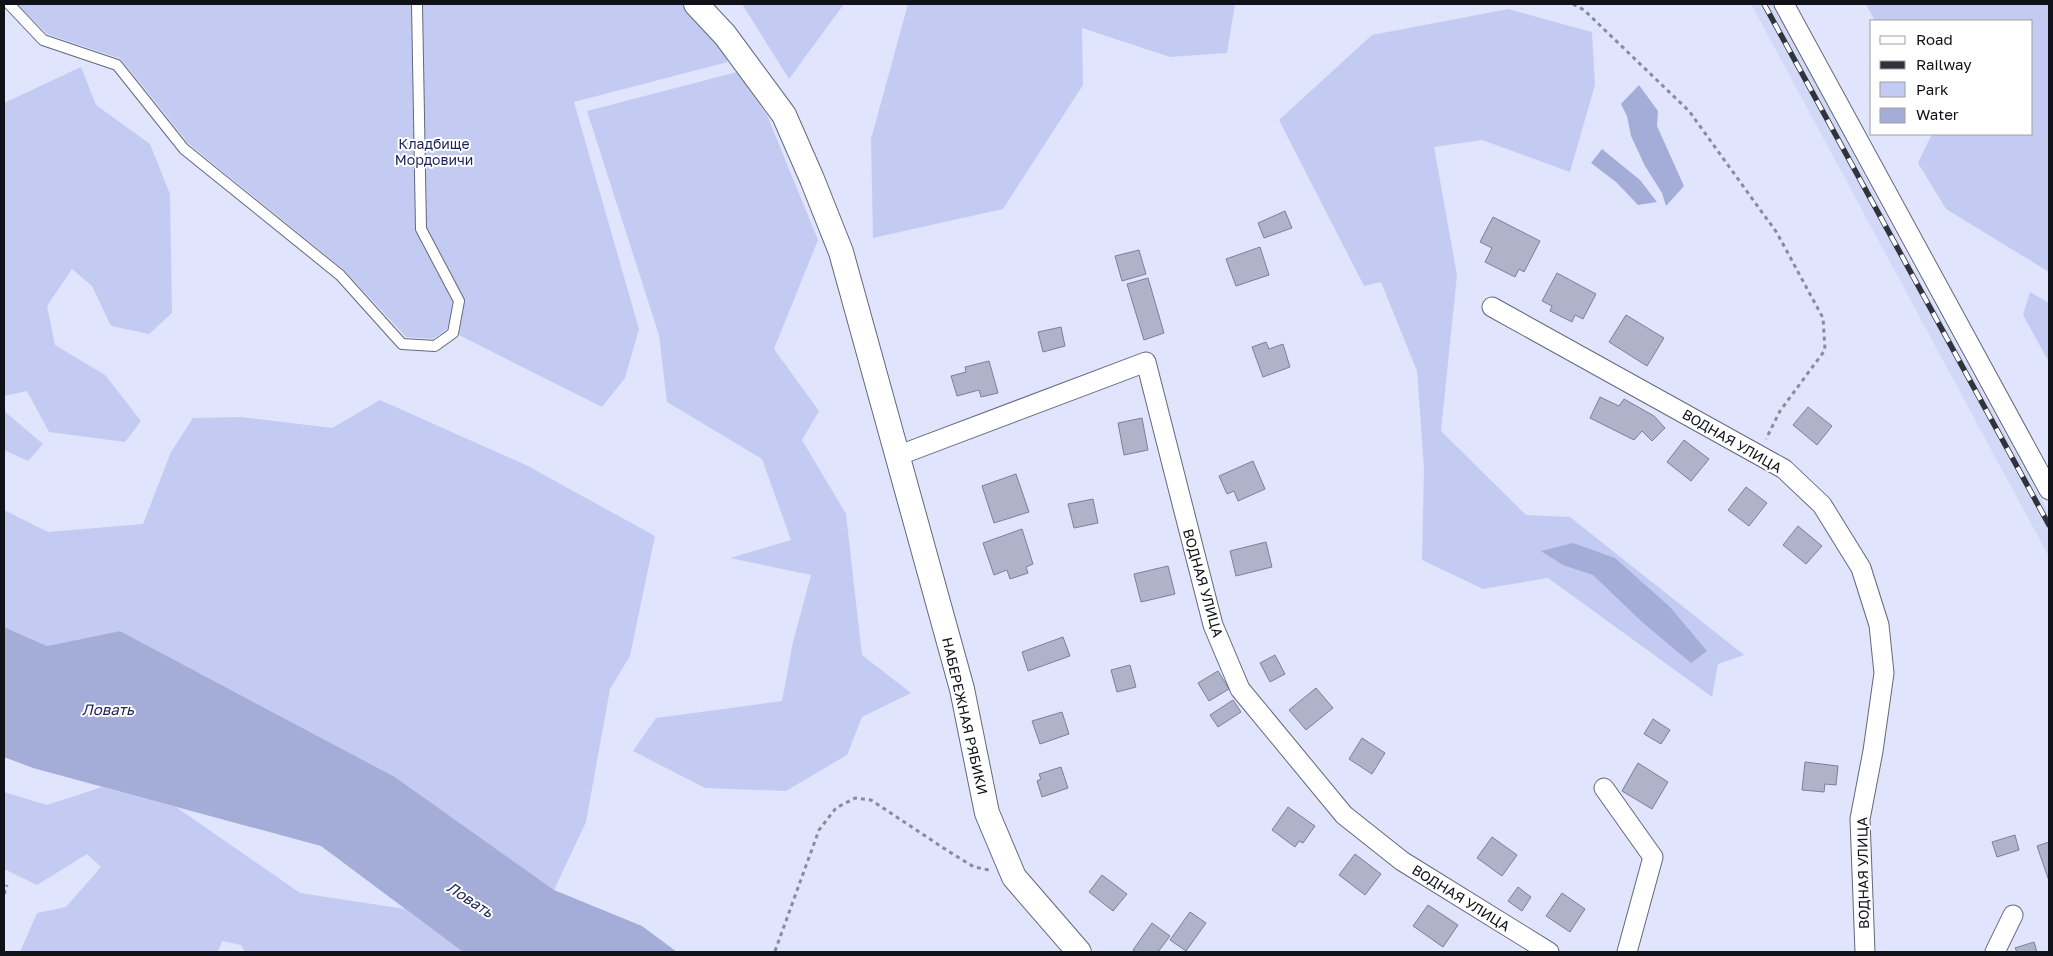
<svg xmlns="http://www.w3.org/2000/svg" width="2053" height="956" font-family="'Golos Text',sans-serif">
<rect width="100%" height="100%" fill="#e0e5fd"/>
<polygon fill="#d2d9f7" points="1751,4 1774,4 1914,270 2049,513 2049,557"/>
<g fill="#c3cbf2">
<polygon points="17,4 683,4 714,36 728,62 574,102 639,329 625,378 602,407 447,329 433,339 406,337 344,270 189,144 121,59 47,34"/>
<polygon points="742,4 844,4 789,79"/>
<polygon points="908,4 1235,4 1227,53 1170,57 1082,28 1083,85 1003,209 873,238 871,139"/>
<polygon points="1866,4 2049,4 2049,272 1946,209 1918,163 1932,134 2032,134 2032,21 1875,21"/>
<polygon points="1508,9 1592,32 1595,85 1570,172 1482,140 1434,147 1457,275 1441,431 1526,515 1570,517 1744,655 1718,664 1712,697 1548,578 1483,589 1422,560 1424,468 1417,371 1381,282 1364,286 1279,120 1372,35"/>
<polygon points="81,67 96,105 150,144 170,194 172,313 149,334 111,326 92,286 72,269 47,306 55,345 105,375 141,421 125,442 49,432 27,391 4,396 4,103"/>
<polygon points="737,72 767,115 818,240 774,349 819,411 802,440 846,514 862,655 911,693 862,717 847,755 786,791 705,788 633,751 656,718 782,701 793,642 811,575 730,558 791,540 762,459 667,402 659,335 587,111"/>
<polygon points="2030,292 2049,303 2049,362 2023,315"/>
<polygon points="380,400 526,465 655,536 630,656 610,689 586,822 554,890 395,777 120,631 47,646 4,627 4,510 48,532 143,524 171,452 193,418 241,417 332,428"/>
<polygon points="4,411 43,444 28,461 4,450"/>
<polygon points="102,787 176,807 300,893 405,909 463,952 245,952 241,945 222,941 218,952 20,952 37,913 66,907 101,867 87,854 37,885 4,869 4,792 47,805"/>
</g>
<g fill="#a4add8">
<polygon points="1639,85 1658,111 1657,126 1684,186 1666,206 1662,193 1645,166 1631,136 1627,116 1621,104"/>
<polygon points="1602,149 1640,180 1657,202 1638,205 1616,182 1591,163"/>
<polygon points="1573,543 1615,558 1670,607 1707,651 1691,663 1641,621 1593,575 1563,565 1541,551"/>
<polygon points="4,627 47,646 120,631 395,777 554,890 642,926 677,952 463,952 321,846 33,768 4,757"/>
</g>
<g fill="#aeb3ca" stroke="#7c8096">
<polygon points="1285,211 1292,228 1264,238 1258,223"/>
<polygon points="1493,217 1540,241 1524,272 1519,269 1515,277 1485,262 1492,248 1480,242"/>
<polygon points="1260,247 1269,275 1236,286 1226,259"/>
<polygon points="1139,250 1146,274 1122,281 1115,256"/>
<polygon points="1557,273 1596,294 1583,319 1575,315 1572,322 1550,311 1552,306 1542,301"/>
<polygon points="1148,278 1164,333 1144,340 1127,284"/>
<polygon points="1626,315 1664,338 1647,366 1609,342"/>
<polygon points="1061,327 1065,346 1043,352 1038,332"/>
<polygon points="1266,342 1269,349 1283,344 1290,367 1263,377 1252,347"/>
<polygon points="989,361 998,393 981,397 979,390 957,396 951,376 966,372 965,367"/>
<polygon points="1600,397 1619,406 1624,399 1654,416 1665,428 1652,441 1642,431 1634,440 1590,418"/>
<polygon points="1808,407 1832,426 1817,445 1793,425"/>
<polygon points="1142,418 1148,450 1124,455 1118,423"/>
<polygon points="1684,440 1709,459 1691,481 1667,462"/>
<polygon points="1253,461 1265,489 1238,501 1234,491 1227,494 1219,476"/>
<polygon points="1016,474 1029,512 994,523 982,486"/>
<polygon points="1746,487 1767,503 1749,526 1728,510"/>
<polygon points="1093,499 1098,523 1074,528 1068,504"/>
<polygon points="1798,526 1822,546 1806,564 1783,545"/>
<polygon points="1022,529 1033,564 1026,567 1028,573 1010,579 1007,570 994,575 983,543"/>
<polygon points="1266,542 1272,567 1236,576 1230,551"/>
<polygon points="1168,566 1175,594 1141,602 1134,574"/>
<polygon points="1063,637 1070,656 1028,671 1022,652"/>
<polygon points="1275,655 1285,674 1270,682 1260,663"/>
<polygon points="1130,665 1136,687 1117,692 1111,670"/>
<polygon points="1218,671 1229,689 1209,701 1198,683"/>
<polygon points="1316,688 1333,708 1306,730 1289,710"/>
<polygon points="1233,700 1241,712 1218,727 1210,715"/>
<polygon points="1062,712 1069,734 1040,744 1032,721"/>
<polygon points="1653,719 1670,730 1661,744 1644,734"/>
<polygon points="1362,738 1385,753 1372,774 1349,759"/>
<polygon points="1805,762 1838,766 1836,785 1825,784 1824,792 1802,790"/>
<polygon points="1638,763 1668,782 1652,809 1622,791"/>
<polygon points="1061,767 1068,788 1042,797 1037,781 1041,779 1039,774"/>
<polygon points="1288,807 1315,826 1303,843 1299,841 1295,847 1272,830"/>
<polygon points="2015,835 2019,850 1997,857 1992,842"/>
<polygon points="1492,837 1517,855 1502,876 1477,858"/>
<polygon points="2049,842 2049,881 2037,846"/>
<polygon points="1355,854 1381,874 1365,895 1339,875"/>
<polygon points="1102,875 1127,894 1113,911 1089,892"/>
<polygon points="1518,887 1531,897 1522,911 1508,901"/>
<polygon points="1562,893 1585,909 1570,932 1546,916"/>
<polygon points="1428,905 1458,925 1443,947 1413,926"/>
<polygon points="1190,912 1206,923 1186,951 1170,940"/>
<polygon points="1152,923 1170,936 1158,952 1137,952 1133,950"/>
<polygon points="2034,942 2037,952 2017,952 2015,948"/>
</g>
<g fill="none" stroke-linecap="round" stroke-linejoin="round">
<g stroke="#63687c" stroke-width="12">
<polyline id="service" points="9,4 43,40 117,65 184,149 340,275 402,344 435,346 453,333 459,301 421,229 417,4"/>
</g>
<g stroke="#63687c" stroke-width="21">
<g id="minor">
<polyline points="1784,4 2049,490"/>
<polyline points="1492,307 1784,469 1822,505 1861,568 1879,625 1884,673 1873,751 1860,819 1865,952"/>
<polyline points="897,456 1146,362 1213,625 1240,689 1344,815 1402,861 1549,952"/>
<polyline points="1604,788 1653,857 1627,952"/>
<polyline points="1995,952 2013,915"/>
</g>
</g>
<g stroke="#63687c" stroke-width="26">
<polyline id="tertiary" points="696,4 725,35 784,115 812,179 841,252 962,689 987,813 1014,877 1079,952"/>
</g>
<g stroke="#888b9c" stroke-width="3" stroke-dasharray="4 4" stroke-linecap="butt">
<polyline points="1573,4 1584,10 1689,111 1777,233 1823,318 1825,350 1780,411 1766,439"/>
<polyline points="4,894 7,885"/>
<polyline points="775,951 819,830 836,808 855,798 871,800 948,851 974,867 989,870"/>
</g>
<use href="#service" stroke="#fff" stroke-width="10"/>
<use href="#minor" stroke="#fff" stroke-width="19"/>
<use href="#tertiary" stroke="#fff" stroke-width="24"/>
<g stroke="#30323c" stroke-width="5.5">
<polyline id="rail" points="1764,4 2049,525"/>
</g>
<use href="#rail" stroke="#fff" stroke-width="4" stroke-dasharray="11" stroke-linecap="butt"/>
</g>
<g text-anchor="middle" stroke-width="4" stroke-linejoin="round" paint-order="stroke">
<g font-size="14" fill="#1e2255" stroke="#fff">
<text x="434" y="149">Кладбище<tspan x="434" dy="16">Мордовичи</tspan></text>
</g>
<g font-size="14" fill="#101119" stroke="#fff">
<text transform="translate(1732 441) rotate(30)" y="5">ВОДНАЯ УЛИЦА</text>
<text transform="translate(1203 583) rotate(74)" y="5">ВОДНАЯ УЛИЦА</text>
<text transform="translate(965 716) rotate(77)" y="5">НАБЕРЕЖНАЯ РЯБИКИ</text>
<text transform="translate(1863 873) rotate(-91)" y="5">ВОДНАЯ УЛИЦА</text>
<text transform="translate(1461 898) rotate(32)" y="5">ВОДНАЯ УЛИЦА</text>
</g>
<g font-size="15" font-style="italic" fill="#202458" stroke="#fff">
<text x="108" y="715">Ловать</text>
<text transform="translate(470 900) rotate(33)" y="5">Ловать</text>
</g>
</g>
<rect width="2053" height="956" fill="none" stroke="#101119" stroke-width="10"/>
<rect x="1870" y="20" width="162" height="115" fill="#ffffff" stroke="#9fa0a3"/>
<rect x="1880" y="36" width="25" height="8" fill="#ffffff" stroke="#9fa0a3"/>
<text x="1916" y="45" font-size="15" fill="#101119">Road</text>
<rect x="1880" y="61" width="25" height="8" fill="#30323c" stroke="#9fa0a3"/>
<text x="1916" y="70" font-size="15" fill="#101119">Railway</text>
<rect x="1880" y="82" width="25" height="15" fill="#c3cbf2" stroke="#9fa0a3"/>
<text x="1916" y="95" font-size="15" fill="#101119">Park</text>
<rect x="1880" y="108" width="25" height="15" fill="#a4add8" stroke="#9fa0a3"/>
<text x="1916" y="120" font-size="15" fill="#101119">Water</text>
</svg>
